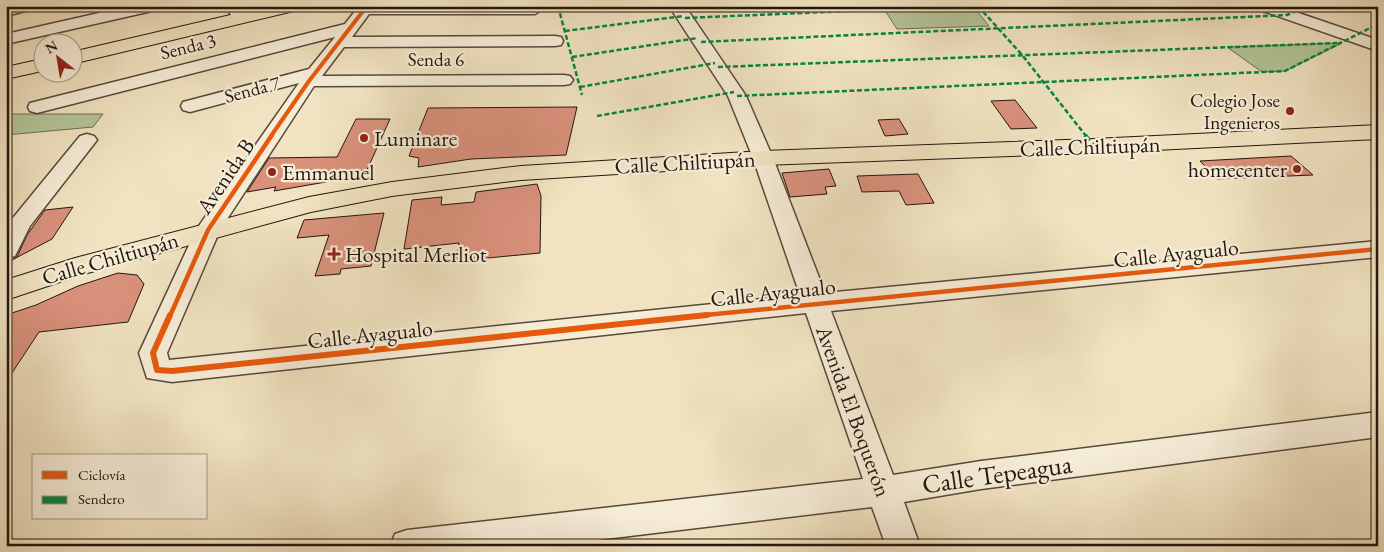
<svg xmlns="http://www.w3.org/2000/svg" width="1384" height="552" font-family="'EB Garamond',serif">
<rect width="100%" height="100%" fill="#f1e3c1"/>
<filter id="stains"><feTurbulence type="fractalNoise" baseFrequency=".004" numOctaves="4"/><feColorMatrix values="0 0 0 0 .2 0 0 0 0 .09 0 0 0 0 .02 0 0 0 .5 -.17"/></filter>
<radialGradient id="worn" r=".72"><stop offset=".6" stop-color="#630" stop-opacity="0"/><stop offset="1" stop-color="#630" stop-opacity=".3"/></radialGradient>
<g fill="#b4c598" stroke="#6b6e53">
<polygon points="882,6 973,6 989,26 897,29"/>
<polygon points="1342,43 1285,71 1262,72 1227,47"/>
<polygon points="6,114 103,114 93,127 6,135"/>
</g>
<g fill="#da917c" stroke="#22160e">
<polygon points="1015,100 1037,128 1011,129 991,101"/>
<polygon points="577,107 566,155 471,159 418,167 419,158 409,156 428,108"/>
<polygon points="356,119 390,119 367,170 330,172 326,182 274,191 276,187 247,192 269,158 337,157"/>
<polygon points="899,119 908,134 885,136 878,120"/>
<polygon points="1291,156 1313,175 1217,179 1200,161"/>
<polygon points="829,169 836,186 825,187 827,194 790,197 782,173"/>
<polygon points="918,174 934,203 906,205 899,191 862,192 857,176"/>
<polygon points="537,184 541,196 540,253 456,261 459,243 404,249 412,200 442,197 441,205 474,202 476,192"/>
<polygon points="73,207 52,239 10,261 17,257 27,235 45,210"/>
<polygon points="384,213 371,266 341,269 340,274 315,276 329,235 297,238 304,220"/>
<polygon points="118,273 137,275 144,284 128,322 39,332 6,382 6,315 36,305 78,286"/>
</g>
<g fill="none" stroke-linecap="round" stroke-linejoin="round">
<g stroke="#56493b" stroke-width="3">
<g id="minor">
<polygon points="6,6 36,6 33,9 6,16"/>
<polygon points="130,6 160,6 152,11 6,44 6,34"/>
<polygon points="226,6 242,6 248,18 246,21 234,21"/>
<polygon points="359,6 541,6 543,9 535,14 369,14 352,37 555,36 561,37 563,41 561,45 555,46 344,47 322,76 564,75 570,76 573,80 570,84 564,85 314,86 220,230 167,353 169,360 800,295 753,158 728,96 669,6 685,6 746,96 773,158 825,293 1378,241 1378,257 831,311 893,475 981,461 1378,412 1378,437 981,489 904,502 920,546 886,546 872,507 546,546 390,546 395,534 407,530 863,479 806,313 172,382 147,378 139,353 196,230 299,83 190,112 183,110 181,106 183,102 309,69 335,37 37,113 30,111 28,107 30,103 345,24"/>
<polygon points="1254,6 1278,6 1378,40 1378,51 1257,9"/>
<polygon points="87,134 94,136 97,140 30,226 15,256 6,258 6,228 8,224 80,136"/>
</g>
</g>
<g stroke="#22160e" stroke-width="2">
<g id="major">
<polygon points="269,6 300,6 298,10 72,64 72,52"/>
<polygon points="42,59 42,71 6,79 6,67"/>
<polygon points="1378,125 1378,139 1094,153 763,165 521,180 392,196 311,212 84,274 6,300 6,280 75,258 309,197 392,182 521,166 763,151 1094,139"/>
</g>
</g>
<use href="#minor" fill="#f6edd7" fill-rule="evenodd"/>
<use href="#major" fill="#f1e3c1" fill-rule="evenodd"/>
<g stroke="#00873e" stroke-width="2.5" stroke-dasharray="5 2.5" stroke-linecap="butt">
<polyline points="558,6 582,95"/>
<polyline points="978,6 1023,56 1086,136"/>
<polyline points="559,9 579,6"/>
<polyline points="685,18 873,10"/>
<polyline points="565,31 684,16"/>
<polyline points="701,42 1287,15 1308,6"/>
<polyline points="572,57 698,38"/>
<polyline points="718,67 1337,43"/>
<polyline points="580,87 715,63"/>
<polyline points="737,96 1285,71 1378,24"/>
<polyline points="597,116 734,92"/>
</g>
<polyline stroke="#00873e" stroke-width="4" stroke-dasharray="7 4" stroke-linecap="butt" points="1085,135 1094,146"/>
<g stroke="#f6edd7" stroke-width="5.5">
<polyline id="cycleway-far2" points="271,136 309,81 367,6"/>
</g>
<g stroke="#f6edd7" stroke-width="8">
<g id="cycleway-far1">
<polyline points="170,316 208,230 272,135"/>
<polyline points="695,316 1378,249"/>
</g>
</g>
<g stroke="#f6edd7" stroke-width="9">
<polyline id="cycleway" points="170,315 153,353 157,370 172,371 707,315"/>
</g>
<use href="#cycleway-far2" stroke="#e8590c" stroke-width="4"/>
<use href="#cycleway-far1" stroke="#e8590c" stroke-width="4.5"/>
<use href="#cycleway" stroke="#e8590c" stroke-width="6"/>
</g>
<g fill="#8f2418" stroke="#f6edd7" stroke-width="2">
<circle cx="1290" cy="111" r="5"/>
<circle cx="364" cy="138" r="5"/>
<circle cx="1297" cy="169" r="5"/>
<circle cx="272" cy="172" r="5"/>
<path d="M331.5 246.5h5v5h5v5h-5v5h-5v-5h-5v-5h5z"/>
</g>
<g text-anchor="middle" stroke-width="4.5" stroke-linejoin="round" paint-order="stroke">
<g font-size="19" fill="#22160e" stroke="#f6edd7">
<text transform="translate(188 46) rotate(-14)" y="7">Senda 3</text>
<text x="436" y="66">Senda 6</text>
<text transform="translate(252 89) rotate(-15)" y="7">Senda 7</text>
</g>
<g font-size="19" fill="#22160e" stroke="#f6edd7" text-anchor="end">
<text x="1280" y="107">Colegio Jose<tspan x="1280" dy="22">Ingenieros</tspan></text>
</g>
<g font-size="22" fill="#22160e" stroke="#f6edd7" text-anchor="start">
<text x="374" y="146">Luminare</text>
<text x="1287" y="177" text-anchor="end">homecenter</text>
<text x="282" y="180">Emmanuel</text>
<text x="345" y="262">Hospital Merliot</text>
</g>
<g font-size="22" fill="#22160e" stroke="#f6edd7">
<text transform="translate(1090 146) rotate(-2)" y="8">Calle Chiltiupán</text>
<text transform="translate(685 162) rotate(-3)" y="8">Calle Chiltiupán</text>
<text transform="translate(225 176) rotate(-56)" y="8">Avenida B</text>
<text transform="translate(1176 253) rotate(-6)" y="8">Calle Ayagualo</text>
<text transform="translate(110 258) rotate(-16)" y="8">Calle Chiltiupán</text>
<text transform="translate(773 292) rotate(-6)" y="8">Calle Ayagualo</text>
<text transform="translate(370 334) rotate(-6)" y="8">Calle Ayagualo</text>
<text transform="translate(854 411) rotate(70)" y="8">Avenida El Boquerón</text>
</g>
<g font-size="26" fill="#22160e" stroke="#f6edd7">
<text transform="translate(997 474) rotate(-8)" y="9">Calle Tepeagua</text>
</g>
</g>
<rect width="1384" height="552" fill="none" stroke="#f1e3c1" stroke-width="25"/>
<rect x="8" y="8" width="1369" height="537" fill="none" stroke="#22160e" stroke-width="2.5"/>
<rect x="12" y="12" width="1359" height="527" fill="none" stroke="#22160e"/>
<rect x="32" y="454" width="175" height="65" fill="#f6edd7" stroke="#a19787"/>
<rect x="42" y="471" width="25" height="8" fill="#e8590c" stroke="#a19787"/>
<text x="78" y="480" font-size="15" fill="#22160e">Ciclovía</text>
<rect x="42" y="496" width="25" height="8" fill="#00873e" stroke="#a19787"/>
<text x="78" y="504" font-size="15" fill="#22160e">Sendero</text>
<g transform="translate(58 58) rotate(329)"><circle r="24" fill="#f6edd7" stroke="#a19787"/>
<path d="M0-4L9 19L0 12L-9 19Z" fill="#8f2418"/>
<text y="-8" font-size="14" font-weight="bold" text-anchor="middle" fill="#22160e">N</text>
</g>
<rect width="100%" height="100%" filter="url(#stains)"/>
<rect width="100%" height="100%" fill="url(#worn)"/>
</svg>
